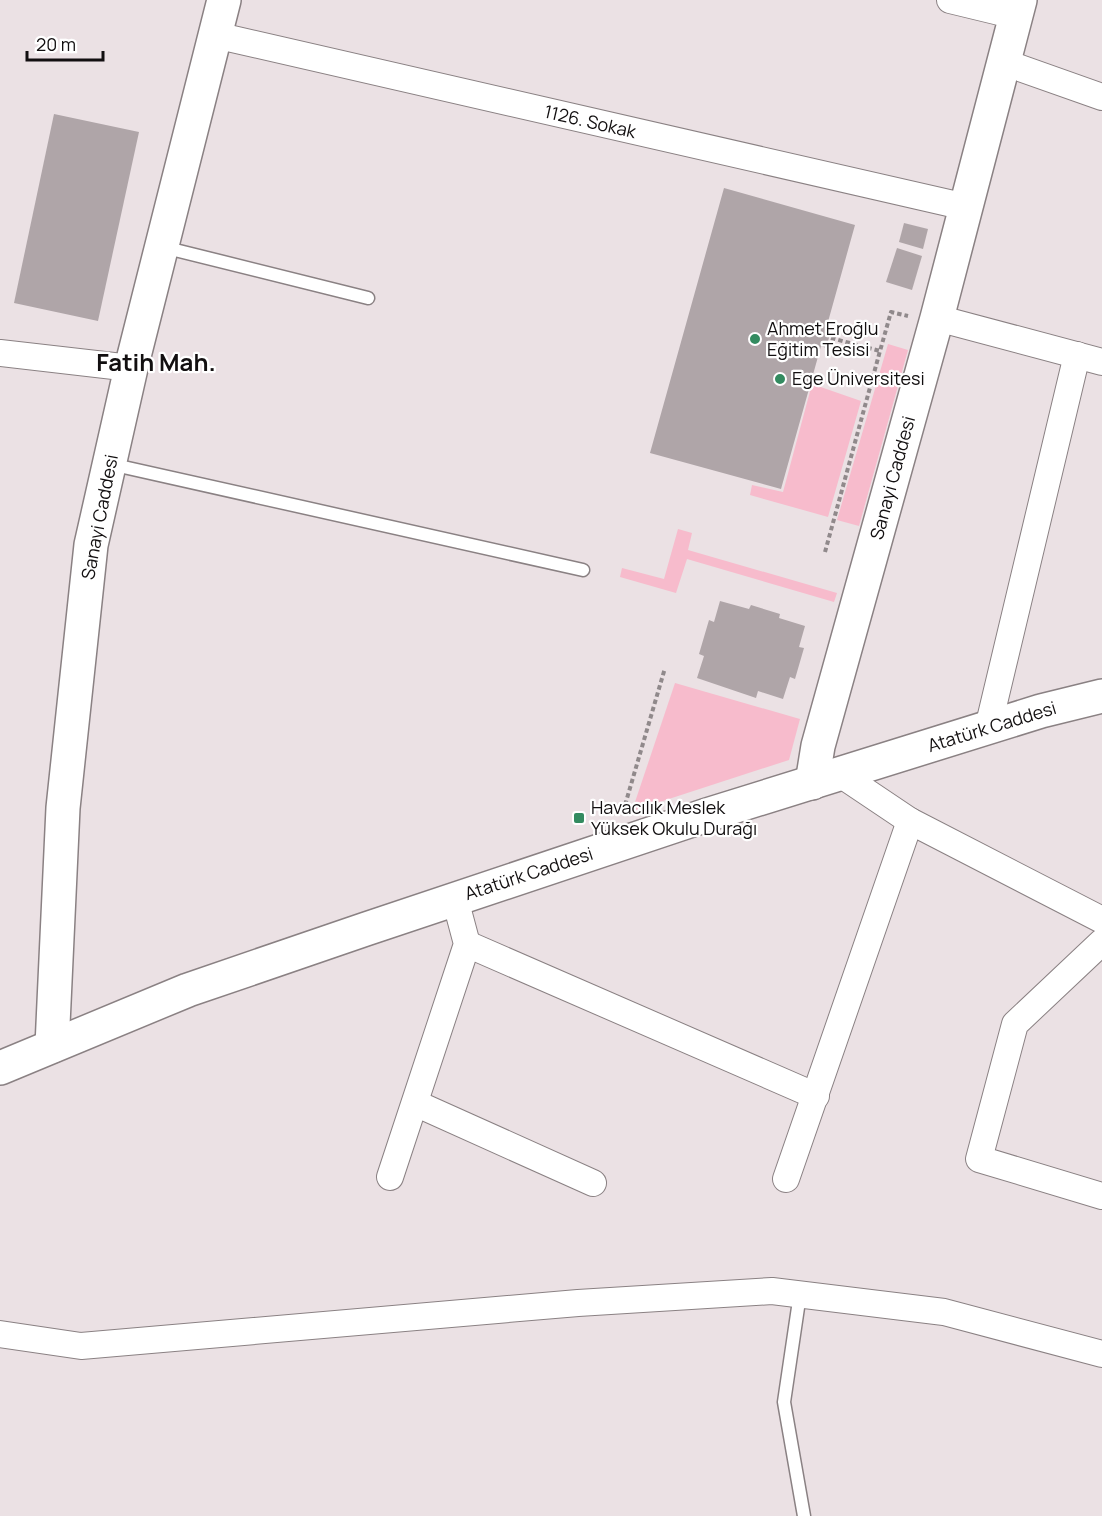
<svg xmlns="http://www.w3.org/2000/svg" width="1102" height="1516" font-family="Manrope,sans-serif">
<rect width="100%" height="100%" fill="#ebe1e4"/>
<g fill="#f7bbcc">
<polygon points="888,344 908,350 859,526 837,520"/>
<polygon points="812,384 861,401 828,517 750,495 752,485 783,492"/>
<polygon points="678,529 692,533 688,550 837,593 834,602 687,559 676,593 620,577 622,568 664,579"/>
<polygon points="675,683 800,719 789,760 632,811"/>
</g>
<g fill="#afa5a8">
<polygon points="54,114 139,132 98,321 14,303"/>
<polygon points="724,188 855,225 826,329 831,331 826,348 821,346 781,489 650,453"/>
<polygon points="904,223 928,229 923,249 899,242"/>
<polygon points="897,248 922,256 912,290 886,282"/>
<polygon points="720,601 749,609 751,605 780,614 779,618 805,626 799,647 804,648 795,679 790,677 783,699 758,691 756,698 697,678 704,656 699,654 709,620 714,622"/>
</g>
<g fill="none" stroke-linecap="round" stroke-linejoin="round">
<g stroke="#8a8183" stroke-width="15">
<g id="lane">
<polyline points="163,247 368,298"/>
<polyline points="110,464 583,570"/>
<polyline points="800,1294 784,1402 804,1516"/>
</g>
</g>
<g stroke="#8a8183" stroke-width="28">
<g id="street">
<polyline points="950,0 1016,16"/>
<polyline points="215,35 966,207"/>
<polyline points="1003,62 1102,97"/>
<polyline points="937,318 1102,362"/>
<polyline points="0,353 131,368"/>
<polyline points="988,728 1077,355"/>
<polyline points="840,774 910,821 1102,920"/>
<polyline points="1102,942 1015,1024 979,1159 1102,1196"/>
<polyline points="467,944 816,1096"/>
<polyline points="415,1103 593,1183"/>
<polyline points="390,1177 467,944 455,899"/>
<polyline points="786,1179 910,821"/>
<polyline points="0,1334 81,1346 578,1303 772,1291 944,1312 1102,1354"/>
</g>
</g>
<g stroke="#8a8183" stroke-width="36">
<g id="secondary">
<polyline points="812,783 818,746 937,318 1020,0"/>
<polyline points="52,1046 63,808 91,545 131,368 224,0"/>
</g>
</g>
<g stroke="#8a8183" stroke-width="36">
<polyline id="primary" points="0,1068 188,990 366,929 707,815 1041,711 1102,696"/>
</g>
<g stroke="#90898b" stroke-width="4" stroke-dasharray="4.5 3" stroke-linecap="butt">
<polyline points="831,338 880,351 891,312 908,316"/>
<polyline points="825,552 880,351"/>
<polyline points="623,812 665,668"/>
</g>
<use href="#lane" stroke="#fff" stroke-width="12"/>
<use href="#street" stroke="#fff" stroke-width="26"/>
<use href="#secondary" stroke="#fff" stroke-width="33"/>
<use href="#primary" stroke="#fff" stroke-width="33"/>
</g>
<g fill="#338b60" stroke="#fff" stroke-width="2">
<circle cx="755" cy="339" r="6"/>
<circle cx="780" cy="379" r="6"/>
<rect x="573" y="812" width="12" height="12" rx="3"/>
</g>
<g text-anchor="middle" stroke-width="4.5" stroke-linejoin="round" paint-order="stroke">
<g font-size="18" fill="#120f10" stroke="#fff">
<text transform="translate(590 122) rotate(13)" y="6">1126. Sokak</text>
<text transform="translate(893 478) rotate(-75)" y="6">Sanayi Caddesi</text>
<text transform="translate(100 517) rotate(-79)" y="6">Sanayi Caddesi</text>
<text transform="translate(992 727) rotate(-17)" y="6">Atatürk Caddesi</text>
<text transform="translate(529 874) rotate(-18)" y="6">Atatürk Caddesi</text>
</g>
<g font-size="18" fill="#120f10" stroke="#fff" text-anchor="start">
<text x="767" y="335">Ahmet Eroğlu<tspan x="767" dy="21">Eğitim Tesisi</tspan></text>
<text x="792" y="385">Ege Üniversitesi</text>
<text x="591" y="814">Havacılık Meslek<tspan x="591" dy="21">Yüksek Okulu Durağı</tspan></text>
</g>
<g font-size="24" font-weight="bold" fill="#120f10" stroke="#fff">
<text x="156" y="371">Fatih Mah.</text>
</g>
</g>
<path d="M27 51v9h76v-9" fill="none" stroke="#120f10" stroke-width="3"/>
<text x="36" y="51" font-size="18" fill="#120f10" stroke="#ffffff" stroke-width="4.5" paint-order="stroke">20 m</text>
</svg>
